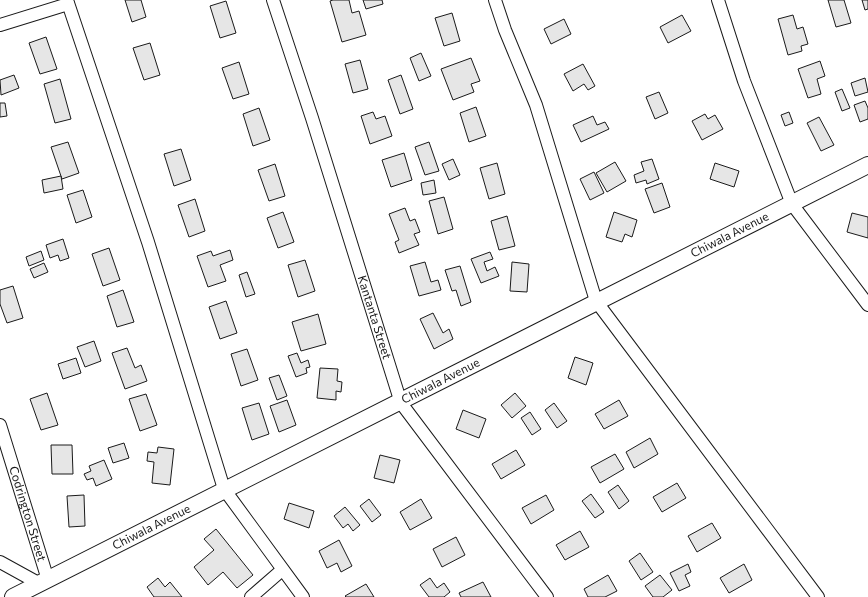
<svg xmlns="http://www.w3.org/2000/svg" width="868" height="597" font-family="Commissioner,sans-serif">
<rect width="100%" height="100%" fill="#fff"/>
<g fill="#e6e6e6" stroke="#1a1a1a">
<polygon points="125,0 141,0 146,17 132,22"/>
<polygon points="333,0 349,0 352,13 359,11 366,35 342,42 330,1"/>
<polygon points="363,0 382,0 383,4 366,9"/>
<polygon points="828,0 844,0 851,23 836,27"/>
<polygon points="862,0 868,0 868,9 865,10"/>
<polygon points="226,1 236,33 220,38 210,6"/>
<polygon points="452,13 460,41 444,46 435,18"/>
<polygon points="682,15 691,31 668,43 660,27"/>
<polygon points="793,15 797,29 803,27 808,44 801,46 802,51 788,55 778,19"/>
<polygon points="564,19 571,34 551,44 544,29"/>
<polygon points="46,37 57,69 40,74 29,43"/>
<polygon points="150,43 160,75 144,80 133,48"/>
<polygon points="421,53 431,76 419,81 410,58"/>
<polygon points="471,58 480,81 471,84 474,92 453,100 441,69"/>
<polygon points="360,60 368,89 353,93 345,64"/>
<polygon points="820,61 825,76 817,79 821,94 808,98 798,69"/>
<polygon points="239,62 249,94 233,99 222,68"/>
<polygon points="583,64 595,86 588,90 584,84 573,91 564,74"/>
<polygon points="14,75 19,88 1,95 0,80"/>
<polygon points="401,75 413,109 400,114 388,80"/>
<polygon points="865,78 868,92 855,96 851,83"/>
<polygon points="60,79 71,119 55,123 44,84"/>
<polygon points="842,89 850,108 842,111 835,92"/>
<polygon points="659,92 668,113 655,119 646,97"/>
<polygon points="865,101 868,108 868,119 860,122 854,105"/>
<polygon points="0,103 5,103 7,116 0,117"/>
<polygon points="476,107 486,136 469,142 460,113"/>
<polygon points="259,108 270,140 253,146 243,114"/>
<polygon points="373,112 376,119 385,116 392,136 370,144 361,116"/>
<polygon points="789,112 793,123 785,126 781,115"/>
<polygon points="705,114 708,119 715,115 723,129 702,140 692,121"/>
<polygon points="593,116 597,125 605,122 609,129 581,142 573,125"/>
<polygon points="819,117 834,145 821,151 807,123"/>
<polygon points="68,142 79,173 62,179 51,147"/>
<polygon points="429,142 439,171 425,175 415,147"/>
<polygon points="181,149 191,180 174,186 164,154"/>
<polygon points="404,153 412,180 391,187 382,160"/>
<polygon points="453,159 460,175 449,180 442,164"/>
<polygon points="652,159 659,179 647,184 646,180 636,183 634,175 644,171 641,162"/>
<polygon points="615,162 626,181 607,192 596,173"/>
<polygon points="497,163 505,194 489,199 480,168"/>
<polygon points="715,163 739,171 734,187 710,179"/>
<polygon points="275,164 285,196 269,201 258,170"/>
<polygon points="594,172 604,193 590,200 580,179"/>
<polygon points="61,176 63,189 44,193 42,180"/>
<polygon points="434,180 436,193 423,195 421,183"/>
<polygon points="662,183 670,207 654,213 645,189"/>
<polygon points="83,190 92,217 76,223 67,195"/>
<polygon points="444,197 453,229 438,234 429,201"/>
<polygon points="195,199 205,231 189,237 178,205"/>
<polygon points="405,208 410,221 415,219 420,232 414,234 419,245 399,253 395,242 399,240 389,214"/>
<polygon points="283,212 294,242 278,248 267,218"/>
<polygon points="614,212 637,220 632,237 625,234 622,242 606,237"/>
<polygon points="852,213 868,217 868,238 847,232"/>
<polygon points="507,216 515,246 499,250 491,221"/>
<polygon points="63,239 69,258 60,261 58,255 50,258 46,245"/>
<polygon points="109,248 120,280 103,286 92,254"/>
<polygon points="230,250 233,260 220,265 226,281 208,287 197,256 211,251 213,256"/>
<polygon points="41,251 44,260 29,266 26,257"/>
<polygon points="490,252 493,259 484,262 487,271 495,267 499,276 481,283 471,259"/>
<polygon points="305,260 315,291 298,297 288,265"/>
<polygon points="425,262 431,282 438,280 441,290 419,296 410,266"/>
<polygon points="512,262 529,264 527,292 510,291"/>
<polygon points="44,263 48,272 34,278 30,269"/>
<polygon points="460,266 471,302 461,306 456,290 452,291 445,270"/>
<polygon points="247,272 255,294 246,297 239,275"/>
<polygon points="13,286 23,318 7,323 0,304 0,290"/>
<polygon points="123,290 134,322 117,327 107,296"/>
<polygon points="226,301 237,333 220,339 209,307"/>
<polygon points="433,313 443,333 449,329 453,339 434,349 420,319"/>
<polygon points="318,314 326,344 301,351 292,322"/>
<polygon points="94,341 101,361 85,367 77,347"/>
<polygon points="127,348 135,368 141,365 147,381 125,389 112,353"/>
<polygon points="247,349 258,380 241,386 231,354"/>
<polygon points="297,353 301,363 308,360 310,367 306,368 307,373 296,377 288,356"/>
<polygon points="575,357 593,363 586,385 568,378"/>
<polygon points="76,358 81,373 63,379 58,364"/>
<polygon points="320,368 338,369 337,381 342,382 341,392 336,391 336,400 317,398"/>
<polygon points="279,375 287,396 277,400 269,378"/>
<polygon points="47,393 58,425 41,430 30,399"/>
<polygon points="515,393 526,406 512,418 501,405"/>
<polygon points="146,394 157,425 140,431 129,399"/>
<polygon points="287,400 296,425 279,432 270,406"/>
<polygon points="619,400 628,416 604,429 595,414"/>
<polygon points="259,403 269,434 252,440 242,408"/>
<polygon points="554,403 567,421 557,428 545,410"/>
<polygon points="463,410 486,419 479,438 456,429"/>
<polygon points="530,412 541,429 532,435 521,418"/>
<polygon points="650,438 658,454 634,468 626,452"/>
<polygon points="124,443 129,458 113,463 108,448"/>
<polygon points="51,445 72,445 73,474 52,474"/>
<polygon points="158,447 174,449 170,485 152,483 154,462 147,461 148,452 157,453"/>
<polygon points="516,450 525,465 501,479 492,464"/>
<polygon points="615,454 624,469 600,483 591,467"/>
<polygon points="380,455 400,460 394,483 374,478"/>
<polygon points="104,460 112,479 96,486 93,478 87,480 84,474 91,471 89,466"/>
<polygon points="677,483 686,498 662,512 653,497"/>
<polygon points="618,485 629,501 619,509 608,492"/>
<polygon points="591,494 604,512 595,518 582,501"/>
<polygon points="84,495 85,526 69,527 67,496"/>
<polygon points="546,495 554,510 531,524 522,508"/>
<polygon points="369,499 381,515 372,522 360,506"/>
<polygon points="421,499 432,518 410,530 400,512"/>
<polygon points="289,503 314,511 309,528 284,519"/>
<polygon points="345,507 360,525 353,531 348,524 343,528 334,516"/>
<polygon points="712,523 721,538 697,552 688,536"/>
<polygon points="216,529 253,575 237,588 223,572 208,585 194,567 214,550 204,539"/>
<polygon points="580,531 589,547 565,560 556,545"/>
<polygon points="456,537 465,555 442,567 433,549"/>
<polygon points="339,540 352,566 341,572 337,563 327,568 319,551"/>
<polygon points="640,553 653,572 641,580 629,561"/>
<polygon points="688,564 691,572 685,575 690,586 679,591 670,573"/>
<polygon points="744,564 752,580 729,593 720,578"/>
<polygon points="608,575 617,591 605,597 588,597 584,589"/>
<polygon points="660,575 672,590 663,597 653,597 645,586"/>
<polygon points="158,578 165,587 170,582 182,597 154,597 147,587"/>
<polygon points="430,578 437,588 444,583 450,592 444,597 429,597 420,585"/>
<polygon points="483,582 491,597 461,597 459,593"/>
<polygon points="366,584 374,597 346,597 345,596"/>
</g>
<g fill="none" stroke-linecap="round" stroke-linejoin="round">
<g stroke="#1a1a1a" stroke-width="14">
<g id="minor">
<polyline points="67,0 148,242 224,489 303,597"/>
<path id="s1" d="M273 0 312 118 401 403 547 597"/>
<polyline points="495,0 505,30 536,105 596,301 818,597"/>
<polyline points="718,0 744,81 792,204 868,305"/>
<polyline points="0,25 68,4"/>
<path id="s2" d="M0 425 48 580"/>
<polyline points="0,562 40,584"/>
<polyline points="251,597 282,570"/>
</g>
</g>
<g stroke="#1a1a1a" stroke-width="18">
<g id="major">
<path id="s3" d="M13 597 868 165"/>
</g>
</g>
<use href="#minor" stroke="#fff" stroke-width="12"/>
<use href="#major" stroke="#fff" stroke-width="16"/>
</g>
<g text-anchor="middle" stroke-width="3" stroke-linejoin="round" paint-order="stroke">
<g font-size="12" fill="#1a1a1a" stroke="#fff">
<text dy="4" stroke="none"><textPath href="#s3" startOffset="803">Chiwala Avenue</textPath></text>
<text dy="4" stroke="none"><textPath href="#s1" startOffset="333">Kantanta Street</textPath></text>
<text dy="4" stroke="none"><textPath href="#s3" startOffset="479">Chiwala Avenue</textPath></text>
<text dy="4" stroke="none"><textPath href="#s2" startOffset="93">Codrington Street</textPath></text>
<text dy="4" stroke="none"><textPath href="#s3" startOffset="155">Chiwala Avenue</textPath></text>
</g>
</g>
</svg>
